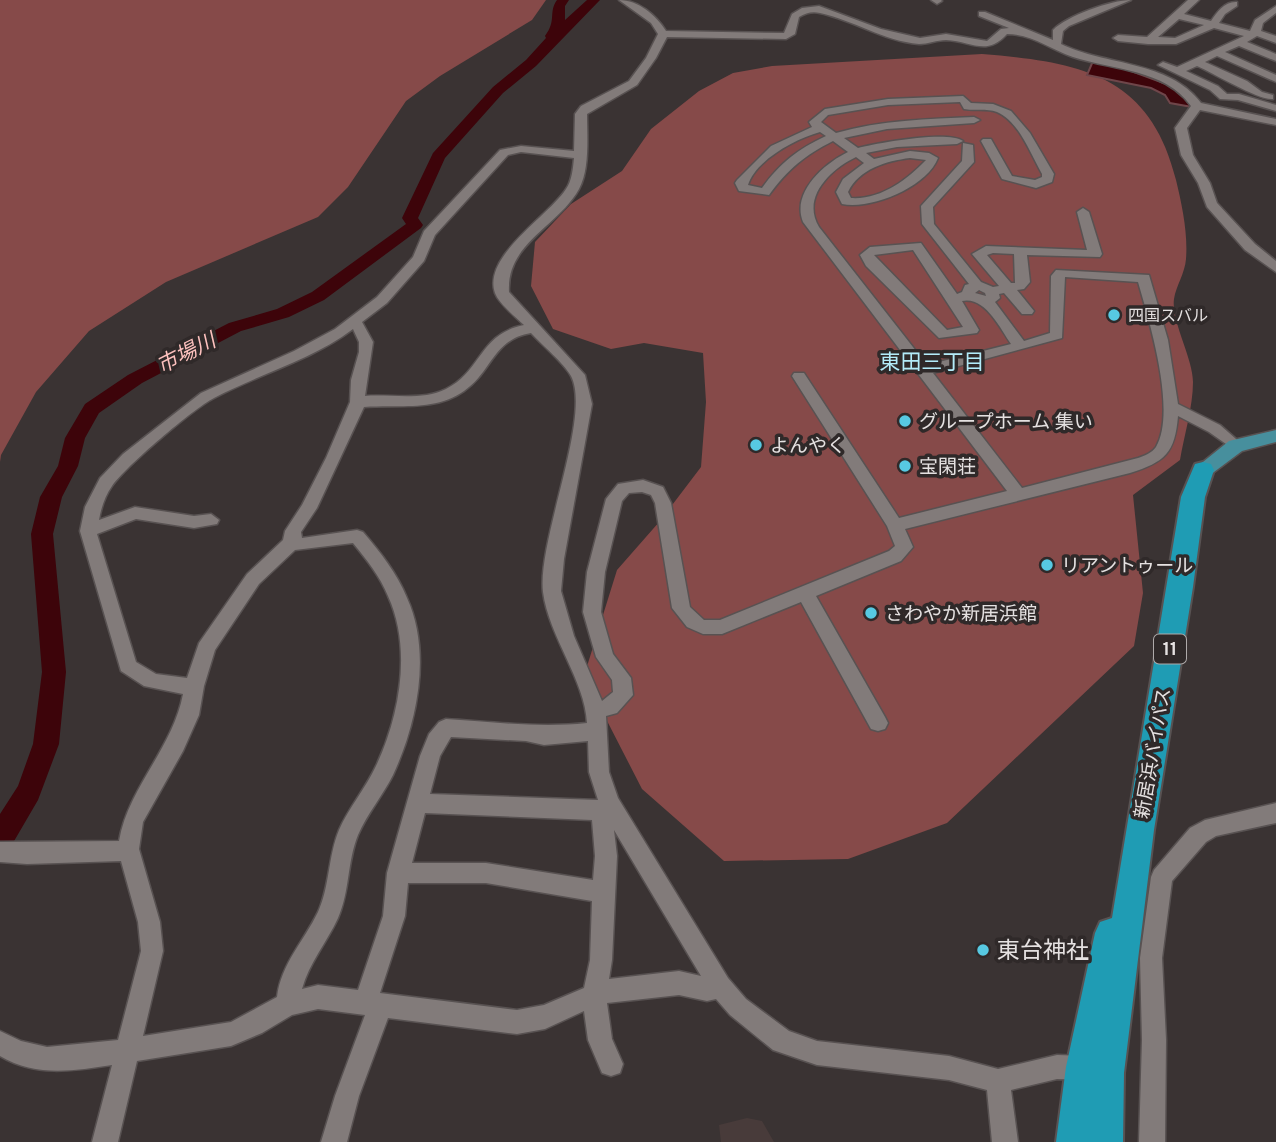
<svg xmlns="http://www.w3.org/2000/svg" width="1276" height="1142" font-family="Overpass,'Noto Sans JP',sans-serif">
<rect width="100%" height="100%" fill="#3a3333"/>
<polygon fill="#483b3a" points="747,1118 762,1121 774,1142 721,1142 719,1125"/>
<g fill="#864a49">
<polygon points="0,0 546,0 532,20 440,76 406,101 348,187 318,217 166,282 89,331 36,392 1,455 0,462"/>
<path d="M982 54C1079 62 1150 74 1176 180 1182 205 1188 233 1186 259 1185 273 1176 286 1174 299 1171 321 1193 358 1193 382 1193 407 1184 436 1180 460L1133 495 1143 593 1134 646 947 823 848 859 724 861 642 789 584 676 617 570 660 521 701 467 706 402 703 353 644 343 611 349 553 329 531 286 535 242 571 204 622 171 651 129 699 91 733 73 772 66Z"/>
</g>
<polygon fill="#3d040a" stroke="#6f464a" stroke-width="2" points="1093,61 1115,65 1177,88 1192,107 1170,103 1165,95 1151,88 1087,75"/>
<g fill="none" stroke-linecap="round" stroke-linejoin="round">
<path fill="#3d040a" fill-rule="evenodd" d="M557 0H569L565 6V20L587 0H600L536 66 503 93 445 158 418 218 423 225 421 228 324 300 289 317 241 331 142 383 99 413 85 438 78 466 62 497 53 534 66 672 59 744 38 800 10 848 0 852V814L18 786 33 744 42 672 31 534 40 497 58 466 65 438 85 404 128 375 229 323 277 309 312 292 406 224 402 218 433 153 493 87 526 60 546 38 545 36C557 20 548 13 557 0Z"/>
<g stroke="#585252" stroke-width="3">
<g id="minor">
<path d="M619 0C638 0 656 15 666 31L784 33 792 14 802 8 819 6 881 29 920 38 946 34 987 41 1001 29 1009 28 979 16V12H985L1053 40V30C1067 16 1111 0 1131 0L1069 26 1063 31 1061 44C1106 66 1169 60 1201 103L1276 119V125L1200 110 1187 128 1193 155 1210 183 1217 203 1255 244 1276 261V272L1245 250 1207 207 1198 183 1181 155 1175 128 1191 106C1165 69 1113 70 1073 57 1050 49 1032 34 1007 34 986 57 972 41 946 40 937 40 928 44 919 44 884 41 853 20 820 13 812 11 806 13 799 17L795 34 786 39 667 37 656 58 637 85 587 114C587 136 590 169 579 189 558 227 506 243 509 292L585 375 592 404 564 559 561 591 574 636 602 701 613 692 612 680 596 657 583 612 587 572 606 499 618 484 643 480 663 487 671 503 690 607 704 620H720L889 551 895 546 887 526 792 376 794 373H804L899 518 1007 491 803 222C791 192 825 163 848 152L833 141C805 155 788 169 769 195L739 191 735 183 737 180 771 146 812 127 809 122 825 109 888 99 963 96 971 103 993 104 1011 111 1030 133 1054 174 1052 182 1036 188 1002 179 981 141 983 139H991L1012 176 1035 180 1042 177V174C1031 155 1019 121 997 112 986 108 975 111 964 109L960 102 888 105 828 115 821 122 836 133C881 120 928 119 974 117L980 120 974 123 887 129 844 138 858 148C877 143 948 130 963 141L957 144 897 147 866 153 874 159 910 151 929 153 938 158C927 187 871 210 842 204L836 192 843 179 864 163 856 157C831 169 801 197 819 227L927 365 1011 344C1000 328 985 296 962 301L979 330 977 333 939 338 866 266 860 255 870 247 921 243 957 294 962 292 965 285 969 284 922 224 921 206 962 161 963 143 973 145 974 162 933 207 934 224 981 282 993 287 999 286 972 254 986 246 1087 250 1077 212 1083 208 1089 212 1102 254 1100 257 1027 255 1030 282 1024 289 1017 290 1034 311 1032 314H1022L1004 293 999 294 1000 298 995 302 1024 341 1050 333 1051 276 1056 270 1149 275 1168 340 1178 404 1220 425 1244 446 1236 451 1209 432 1178 416C1175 453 1165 462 1130 473L905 529 913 547 901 561 816 596 885 717 888 723 885 729 878 731 871 729 801 602 722 634H703L687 627 672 608 655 503 651 495 642 492 629 493 622 501 605 572 601 612 613 654 631 678 633 695 617 713 606 716 609 772 618 798 728 978 746 999 789 1031 817 1041 949 1056 998 1069 1057 1055 1087 1056 1096 1059 1099 1068 1096 1077 1087 1080 1057 1079 1011 1090 1018 1142H992L987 1090 949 1080 817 1065 773 1050 730 1015 716 999 707 1001 679 995 607 1003 612 1039 623 1064 620 1073 611 1076 602 1073 588 1040 584 1011 545 1029 517 1034 388 1018 359 1096 347 1142H321L335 1096 365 1015 318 1009 292 1015 262 1033 231 1046 137 1061 118 1142H92L112 1065C73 1071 35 1077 0 1056V1031L21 1041 47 1047 118 1040 141 951 138 922 121 861 27 864 0 862V842L119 841C128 788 173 748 183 694L144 686 121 671 80 531 85 507 100 478 123 454 201 393 294 351 335 329 377 297 413 257 424 231 500 150 521 146 574 151 575 114 581 106 629 81 646 58 658 34 651 23ZM820 132 826 136C798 149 780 163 762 188L748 185C756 160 795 139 820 132ZM521 152 574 158C573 168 572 181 566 189 549 216 482 256 495 293 499 304 516 317 524 325 479 334 482 371 446 389 422 401 391 394 365 396L373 342 362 322 387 303 424 261 435 235 508 155ZM910 158 926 160C907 180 880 200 851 198L848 192C859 169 886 161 910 158ZM913 250 963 327 947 330 874 255ZM993 253 1014 254 1015 283H1011L987 255ZM1065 277 1138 282C1149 320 1177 411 1156 447 1152 453 1144 456 1138 458L1022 488 933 373 1062 338ZM979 290 985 293 986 296 975 293ZM353 329 359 342V352L351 380 350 402 326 458 302 505 285 531 283 540 247 574 199 643 187 678 156 674 136 662 97 534 136 519 194 528 217 524 219 520 211 514 194 516 135 507 99 520C101 508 105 496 112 486 126 466 193 409 214 398 259 374 312 360 353 329ZM531 333C542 345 564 363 571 376 592 416 537 541 543 592 549 637 585 680 587 723 540 728 493 722 446 719L439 722 429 734 420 756 387 873 383 916 358 990 318 985 302 989C309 963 327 942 338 918 350 891 347 862 358 835 367 814 383 795 393 775 417 723 432 653 407 598 397 573 380 552 363 532L357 530 302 538 301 532 317 508 364 407C397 404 435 412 464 391 492 372 493 339 531 333ZM353 543C366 559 380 576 388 596 412 648 400 715 376 766 366 788 349 807 339 830 328 856 330 886 318 912 304 941 281 964 277 997L231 1022 143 1036 163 951 160 922 139 849 143 822 183 751 199 715 204 686 215 650 259 584 295 550ZM451 737 526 741 544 745 588 741 589 772 598 800 430 794 440 756ZM425 813 592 820 595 856 593 880 486 863H412ZM614 830 701 976 679 971 609 979 612 960 617 856ZM408 883H486L592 901 590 960 584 988 544 1005 517 1010 380 993 405 916Z"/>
<polygon points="931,0 941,0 942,1 937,4"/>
<path d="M1188 0H1199L1184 14 1211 21C1217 12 1225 1 1237 2V6L1225 14 1219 23 1250 31 1255 20 1276 6V13L1263 23 1261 31 1276 36V43L1257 36 1247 42 1276 54V61L1239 46 1225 52 1276 75V82L1217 56 1205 62 1247 81 1262 92 1273 95V99C1260 101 1213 73 1197 66L1186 71 1218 86 1227 94H1239L1276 105V111L1238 100 1220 99 1210 90 1158 65 1163 62 1177 67 1244 36 1214 28 1176 44H1148L1118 41 1113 38 1118 35 1147 37ZM1179 19 1204 25 1175 38 1158 37Z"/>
<polygon points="1276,803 1276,823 1216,836 1206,842 1172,881 1162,958 1166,1040 1165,1142 1139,1142 1142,1040 1140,958 1151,877 1154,870 1190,828 1205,820"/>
</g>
</g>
<g stroke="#585252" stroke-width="3">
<polygon id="major" points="1276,430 1276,442 1242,451 1210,475 1196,475 1193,470 1229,441"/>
</g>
<g stroke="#585252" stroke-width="4">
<polygon id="highway" points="1203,462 1211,464 1214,470 1205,497 1193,587 1154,830 1124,1073 1123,1142 1056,1142 1066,1067 1095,933 1100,922 1112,918 1181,497 1195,464"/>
</g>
<use href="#minor" fill="#827b7a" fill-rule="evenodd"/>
<use href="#major" fill="#478f9d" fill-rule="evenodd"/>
<use href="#highway" fill="#1f9cb4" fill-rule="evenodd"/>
</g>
<g fill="#57c9e2" stroke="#2f2929" stroke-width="2.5">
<circle cx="1114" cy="315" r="7"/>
<circle cx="905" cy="421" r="7"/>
<circle cx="756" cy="445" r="7"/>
<circle cx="905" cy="466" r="7"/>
<circle cx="1047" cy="565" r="7"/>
<circle cx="871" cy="613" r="7"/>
<circle cx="983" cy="950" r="7"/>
</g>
<g text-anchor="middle" stroke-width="7" stroke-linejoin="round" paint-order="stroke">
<g font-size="16" fill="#e5e1e1" stroke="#2f2929" text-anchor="start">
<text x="1128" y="321">四国スバル</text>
</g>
<rect fill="#2f2929" stroke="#aeaaaa" stroke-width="2" x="1154" y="634.5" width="32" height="29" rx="5"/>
<g font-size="18" font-weight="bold" fill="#e5e1e1">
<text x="1170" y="655">11</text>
</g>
<g font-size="19" fill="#e5e1e1" stroke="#2f2929" text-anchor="start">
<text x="919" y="428">グループホーム 集い</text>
<text x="770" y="452">よんやく</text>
<text x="919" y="473">宝閑荘</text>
<text x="1061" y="572">リアントゥール</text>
<text x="885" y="620">さわやか新居浜館</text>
</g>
<g font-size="19" fill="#e5e1e1" stroke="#2f2929">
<text transform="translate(1152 753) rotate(-80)" y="7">新居浜バイパス</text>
</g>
<g font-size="21" font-style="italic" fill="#fdc1be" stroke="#2f2929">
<text transform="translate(186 353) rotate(-27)" y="7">市場川</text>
</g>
<g font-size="21" fill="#b3ebf9" stroke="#2f2929">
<text x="932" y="369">東田三丁目</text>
</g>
<g font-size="23" fill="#e5e1e1" stroke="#2f2929" text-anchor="start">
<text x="997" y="958">東台神社</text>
</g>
</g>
</svg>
